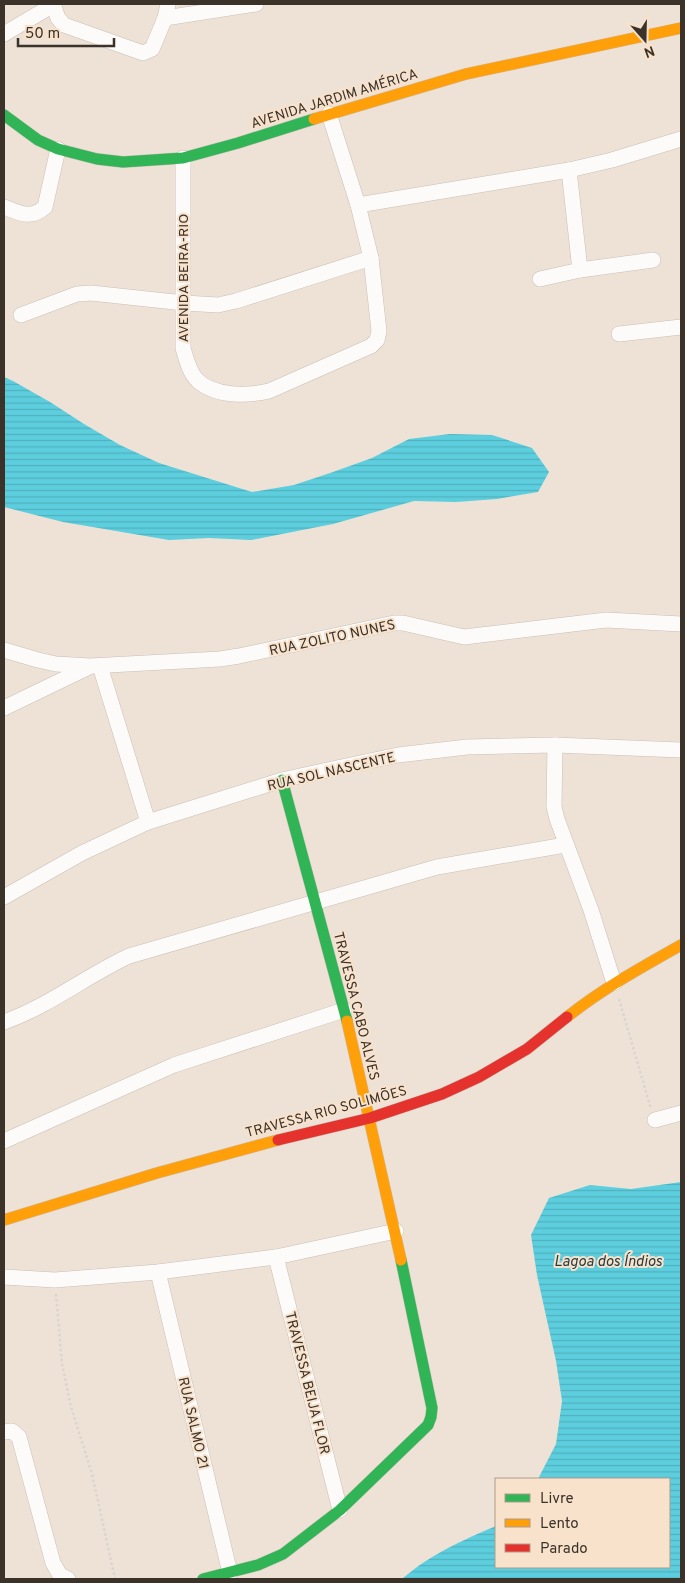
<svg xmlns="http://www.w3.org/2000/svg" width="685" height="1583" font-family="Overpass,sans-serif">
<defs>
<pattern id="water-rules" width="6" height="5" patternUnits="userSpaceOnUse" patternTransform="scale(1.25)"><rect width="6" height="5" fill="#5ccede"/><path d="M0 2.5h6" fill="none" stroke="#51b1bf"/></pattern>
</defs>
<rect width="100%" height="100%" fill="#eee2d6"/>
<g fill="url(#water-rules)">
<polygon points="4,377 13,381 50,402 84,424 120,445 159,463 252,492 294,485 333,472 372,458 409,439 450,434 492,435 532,448 549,472 538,492 497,499 456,502 414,501 333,524 251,540 209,538 169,540 63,522 4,507"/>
<path d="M681 1182V1579H402C431 1554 461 1541 496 1526V1567H669V1479H538L556 1444 562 1401 556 1361 537 1275 531 1235 549 1198 590 1185 631 1189Z"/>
</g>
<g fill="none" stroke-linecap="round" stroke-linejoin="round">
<g stroke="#c9bfb6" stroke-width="16">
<g id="street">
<polyline points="53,4 58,18 64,25 143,53 152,49 165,18 168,4"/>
<polyline points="165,18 256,4"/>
<polyline points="4,34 53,5"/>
<path d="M183 158V348C186 358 189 372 197 380 215 397 247 396 269 391L371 346 377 340 379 331 371 258 358 205 329 114"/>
<polyline points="569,170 580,270"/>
<polyline points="358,205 569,170 612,160 681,139"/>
<path d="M4 207C20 213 30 220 45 207L58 149"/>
<polyline points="540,279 580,270 653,260"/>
<polyline points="21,315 77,294 91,293 184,303 218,305 236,301 371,258"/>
<polyline points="619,334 681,327"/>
<polyline points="4,650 38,660 56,664 90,666 220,659 239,656 394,623 403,623 464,637 606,620 681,624"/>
<polyline points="100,666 148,822"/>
<polyline points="4,708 89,667"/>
<polyline points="555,745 554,807 557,819 591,910 614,983"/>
<polyline points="4,897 82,853 148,822 282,780 346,766 398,755 467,747 555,745 681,750"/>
<path d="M4 1022C49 1006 86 976 129 956L437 867 565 845"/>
<polyline points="655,1120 681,1113"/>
<polyline points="4,1141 174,1065 344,1010"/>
<polyline points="276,1257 340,1510"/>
<polyline points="158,1272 230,1573"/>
<polyline points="4,1277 55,1280 158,1272 276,1257 396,1231"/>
<polyline points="4,1432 12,1431 19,1437 53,1563 60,1575 68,1579"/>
</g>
</g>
<g stroke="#c9bfb6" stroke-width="12">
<g id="fast">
<polyline points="4,115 38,140 58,149 97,159 123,162 183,158 238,143 314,119"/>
<polyline points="282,780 347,1021"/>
<polyline points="203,1579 258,1565 283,1554 340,1510 428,1425 431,1417 432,1408 401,1260"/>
</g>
</g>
<g stroke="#c9bfb6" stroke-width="12">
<g id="slow">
<polyline points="314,119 466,74 681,28"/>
<path d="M567 1017C602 989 642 967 681 945"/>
<polyline points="347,1021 401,1260"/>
<polyline points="4,1220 157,1173 278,1140"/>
</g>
</g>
<g stroke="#c9bfb6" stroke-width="12">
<polyline id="jam" points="278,1140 370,1118 442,1094 479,1077 527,1049 567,1017"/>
</g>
<g stroke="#d9d5d2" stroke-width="2.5" stroke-dasharray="2.5 2.5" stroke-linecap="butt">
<polyline points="619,999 651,1109"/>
<polyline points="56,1294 62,1364 71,1407 92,1474 115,1579"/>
</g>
<use href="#street" stroke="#fcfbf9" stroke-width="15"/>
<use href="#fast" stroke="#30b455" stroke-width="11"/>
<use href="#slow" stroke="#ff9f0a" stroke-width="11"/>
<use href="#jam" stroke="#e5322d" stroke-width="11"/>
</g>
<g text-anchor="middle" stroke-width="4" stroke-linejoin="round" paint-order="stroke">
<g font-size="14" fill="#3b332a" stroke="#f8e2cc">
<text transform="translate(334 98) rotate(-17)" y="5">AVENIDA JARDIM AMÉRICA</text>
<text transform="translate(183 278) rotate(-90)" y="5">AVENIDA BEIRA-RIO</text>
<text transform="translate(332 637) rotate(-12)" y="5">RUA ZOLITO NUNES</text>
<text transform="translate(331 771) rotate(-13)" y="5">RUA SOL NASCENTE</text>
<text transform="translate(357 1006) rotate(76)" y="5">TRAVESSA CABO ALVES</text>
<text transform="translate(326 1111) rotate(-15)" y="5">TRAVESSA RIO SOLIMÕES</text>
<text transform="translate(308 1383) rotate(76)" y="5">TRAVESSA BEIJA FLOR</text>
<text transform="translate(194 1423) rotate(77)" y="5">RUA SALMO 21</text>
</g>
<g font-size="15" font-style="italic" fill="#243c42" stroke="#f8e2cc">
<text x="608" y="1266">Lagoa dos Índios</text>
</g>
</g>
<rect width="685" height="1583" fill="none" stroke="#3b332a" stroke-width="10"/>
<rect x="495" y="1478" width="175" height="90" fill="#f8e2cc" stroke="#ac9c8b"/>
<rect x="505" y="1494" width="25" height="8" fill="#30b455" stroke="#ac9c8b"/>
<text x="540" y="1503" font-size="15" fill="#3b332a">Livre</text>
<rect x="505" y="1519" width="25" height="8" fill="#ff9f0a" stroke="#ac9c8b"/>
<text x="540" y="1528" font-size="15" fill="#3b332a">Lento</text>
<rect x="505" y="1544" width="25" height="8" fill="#e5322d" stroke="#ac9c8b"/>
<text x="540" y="1553" font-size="15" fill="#3b332a">Parado</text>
<g transform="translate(645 40) rotate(160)" stroke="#f8e2cc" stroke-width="4" paint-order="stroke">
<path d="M0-4L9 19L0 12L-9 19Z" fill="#3b332a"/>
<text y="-8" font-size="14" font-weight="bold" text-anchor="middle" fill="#3b332a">N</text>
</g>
<path d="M18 38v8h96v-8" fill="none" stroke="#3b332a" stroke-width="2.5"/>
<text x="25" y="38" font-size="15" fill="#3b332a" stroke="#f8e2cc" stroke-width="4" paint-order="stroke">50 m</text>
</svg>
